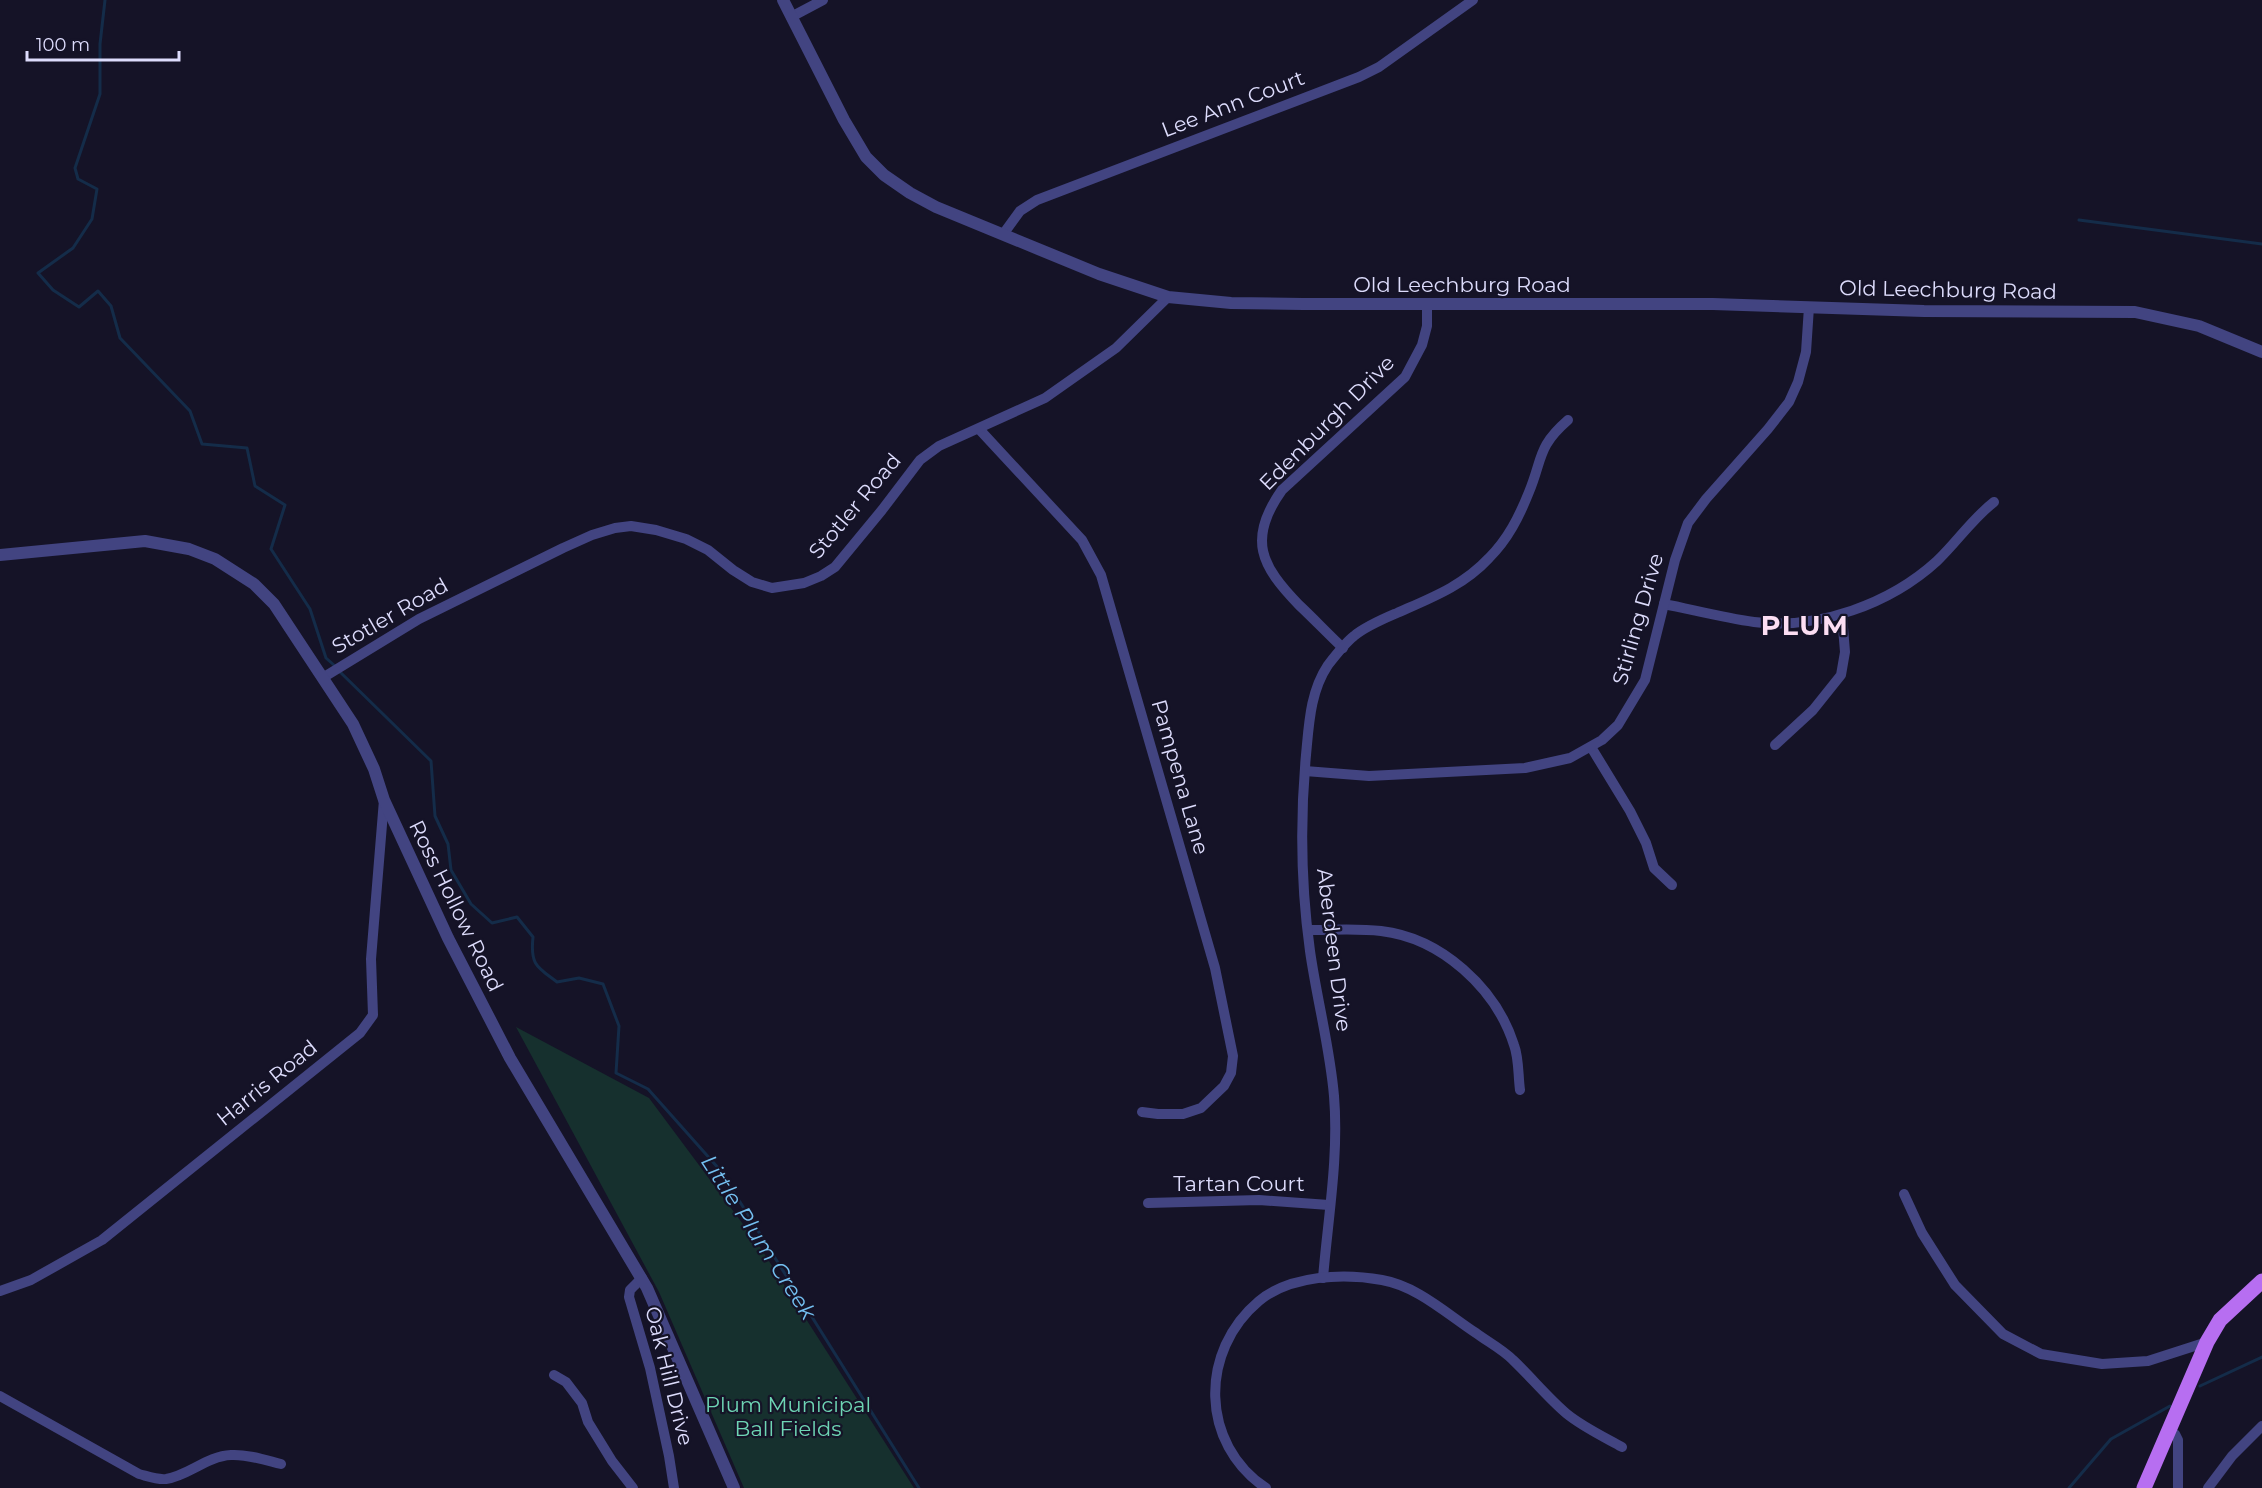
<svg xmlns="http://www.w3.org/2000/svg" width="2262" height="1488" font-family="Montserrat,sans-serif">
<rect width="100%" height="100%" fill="#151327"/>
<polygon fill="#16302e" points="516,1027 649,1098 760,1247 914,1488 744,1488 659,1292"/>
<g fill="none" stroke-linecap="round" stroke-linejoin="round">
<g stroke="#142c49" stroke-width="3">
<polyline points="105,0 100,44 100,94 75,168 78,179 97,189 92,219 73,248 38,273 53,290 79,307 98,291 111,306 120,338 190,411 202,444 247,448 255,486 285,505 271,549 310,609 326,658 335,666"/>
<polyline points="2079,220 2262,244"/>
<path d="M339 671 431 761 435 816 448 844 451 870 471 904 492 923 517 917 533 937C530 965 537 967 557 982L579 978 603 984 619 1026 616 1073 648 1089 720 1170 919 1488"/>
<polyline points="2200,1386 2262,1357"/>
<polyline points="2069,1488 2111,1439 2170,1406"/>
</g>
<g stroke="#424481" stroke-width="10">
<polyline points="791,17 823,0"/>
<polyline points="1004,233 1020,211 1037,200 1359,77 1379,67 1473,0"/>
<polyline points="979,429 1082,540 1101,575 1215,968 1233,1056 1231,1073 1224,1086 1201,1108 1183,1114 1158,1114 1142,1112"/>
<path d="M1664 604C1694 610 1724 618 1754 622 1818 630 1890 604 1937 561 1957 542 1972 519 1994 502"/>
<path d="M1343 648C1328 634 1314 619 1299 605 1261 566 1247 539 1282 490L1405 377 1422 345 1427 326V305"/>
<polyline points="324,677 419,619 563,548 592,535 615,528 631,526 656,530 686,539 708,550 733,570 752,582 772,588 804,583 821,576 835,567 882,510 920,460 939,446 1045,398 1116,348 1168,297"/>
<polyline points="1775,745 1813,710 1841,675 1845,652 1842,615"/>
<polyline points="1591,747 1630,811 1646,843 1654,868 1672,885"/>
<polyline points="1305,771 1369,776 1525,768 1570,758 1602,740 1618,725 1645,680 1675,560 1688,523 1706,499 1768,429 1789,402 1798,382 1806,352 1809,307"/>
<path d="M1308 930C1332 930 1357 928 1381 931 1441 938 1496 988 1514 1045 1519 1058 1518 1075 1520 1090"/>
<polyline points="1904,1194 1922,1233 1955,1285 2003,1334 2041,1354 2102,1364 2148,1361 2207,1342"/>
<polyline points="1148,1203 1259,1200 1329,1205"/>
<polyline points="642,1278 630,1290 629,1297 650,1368 669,1456 674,1488"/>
<path d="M1323 1278C1328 1218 1339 1156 1334 1096 1330 1048 1317 1000 1310 951 1301 886 1300 820 1306 755 1309 724 1310 692 1328 665 1335 656 1345 643 1354 636 1366 626 1383 619 1397 613 1431 598 1463 586 1489 558 1508 539 1519 517 1529 492 1543 458 1537 447 1568 420"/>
<polyline points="0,1291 31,1280 102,1240 360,1033 373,1015 371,959 384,800"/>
<polyline points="554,1375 566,1382 582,1403 588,1422 612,1461 633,1488"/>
<path d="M0 1396 139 1474C147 1476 157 1480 166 1479 188 1476 207 1456 231 1455 247 1454 265 1460 281 1464"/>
<polyline points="2168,1431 2175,1434 2178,1440 2178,1488"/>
<path d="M1266 1488C1200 1444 1199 1351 1259 1301 1290 1275 1344 1273 1382 1280 1417 1286 1447 1314 1476 1333 1488 1342 1502 1349 1513 1360 1531 1377 1548 1398 1567 1414 1583 1427 1604 1437 1622 1447"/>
<polyline points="2208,1488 2232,1456 2262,1426"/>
</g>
<g stroke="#424481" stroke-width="12">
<polyline points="783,0 844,120 866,157 884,175 910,193 936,207 1099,274 1168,297 1231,303 1303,304 1713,304 1924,311 2135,312 2199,326 2262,352"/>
<polyline points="0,555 145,541 189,549 215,559 254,584 274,604 353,724 374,769 384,800 448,938 510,1058 647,1288 734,1488"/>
</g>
<polyline stroke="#b76ef1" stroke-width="15" points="2144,1488 2207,1342 2220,1320 2262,1281"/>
</g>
<g text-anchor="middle" stroke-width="4.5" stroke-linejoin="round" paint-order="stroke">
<g font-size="21" fill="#dddcfc" stroke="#151327">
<text transform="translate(1233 104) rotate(-21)" y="7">Lee Ann Court</text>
<text x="1462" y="292">Old Leechburg Road</text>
<text transform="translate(1948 290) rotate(1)" y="7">Old Leechburg Road</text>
<text transform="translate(1327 423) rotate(-45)" y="7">Edenburgh Drive</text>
<text transform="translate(855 506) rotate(-50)" y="7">Stotler Road</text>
<text transform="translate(390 616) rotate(-30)" y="7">Stotler Road</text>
<text transform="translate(1638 619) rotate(-74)" y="7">Stirling Drive</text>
<text transform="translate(1180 777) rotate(74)" y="7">Pampena Lane</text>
<text transform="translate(456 906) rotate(64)" y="7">Ross Hollow Road</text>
<text transform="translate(1334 950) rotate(83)" y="7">Aberdeen Drive</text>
<text transform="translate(267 1083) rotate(-39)" y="7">Harris Road</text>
<text x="1239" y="1191">Tartan Court</text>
<text transform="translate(669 1376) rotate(76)" y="7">Oak Hill Drive</text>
</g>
<g font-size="21" fill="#6ed5b4" stroke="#151327">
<text x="788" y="1412">Plum Municipal<tspan x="788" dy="24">Ball Fields</tspan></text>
</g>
<g font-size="22" font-style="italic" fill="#74c0f1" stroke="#151327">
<text transform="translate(759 1237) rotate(57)" y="8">Little Plum Creek</text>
</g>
<g font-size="27" font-weight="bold" letter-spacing="1.5" fill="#fcdef3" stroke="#151327">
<text x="1805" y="635">PLUM</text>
</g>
</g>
<path d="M27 51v9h152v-9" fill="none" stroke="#dddcfc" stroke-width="3"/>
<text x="36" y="51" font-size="18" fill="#dddcfc" stroke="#151327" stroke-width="4.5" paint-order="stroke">100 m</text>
</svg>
